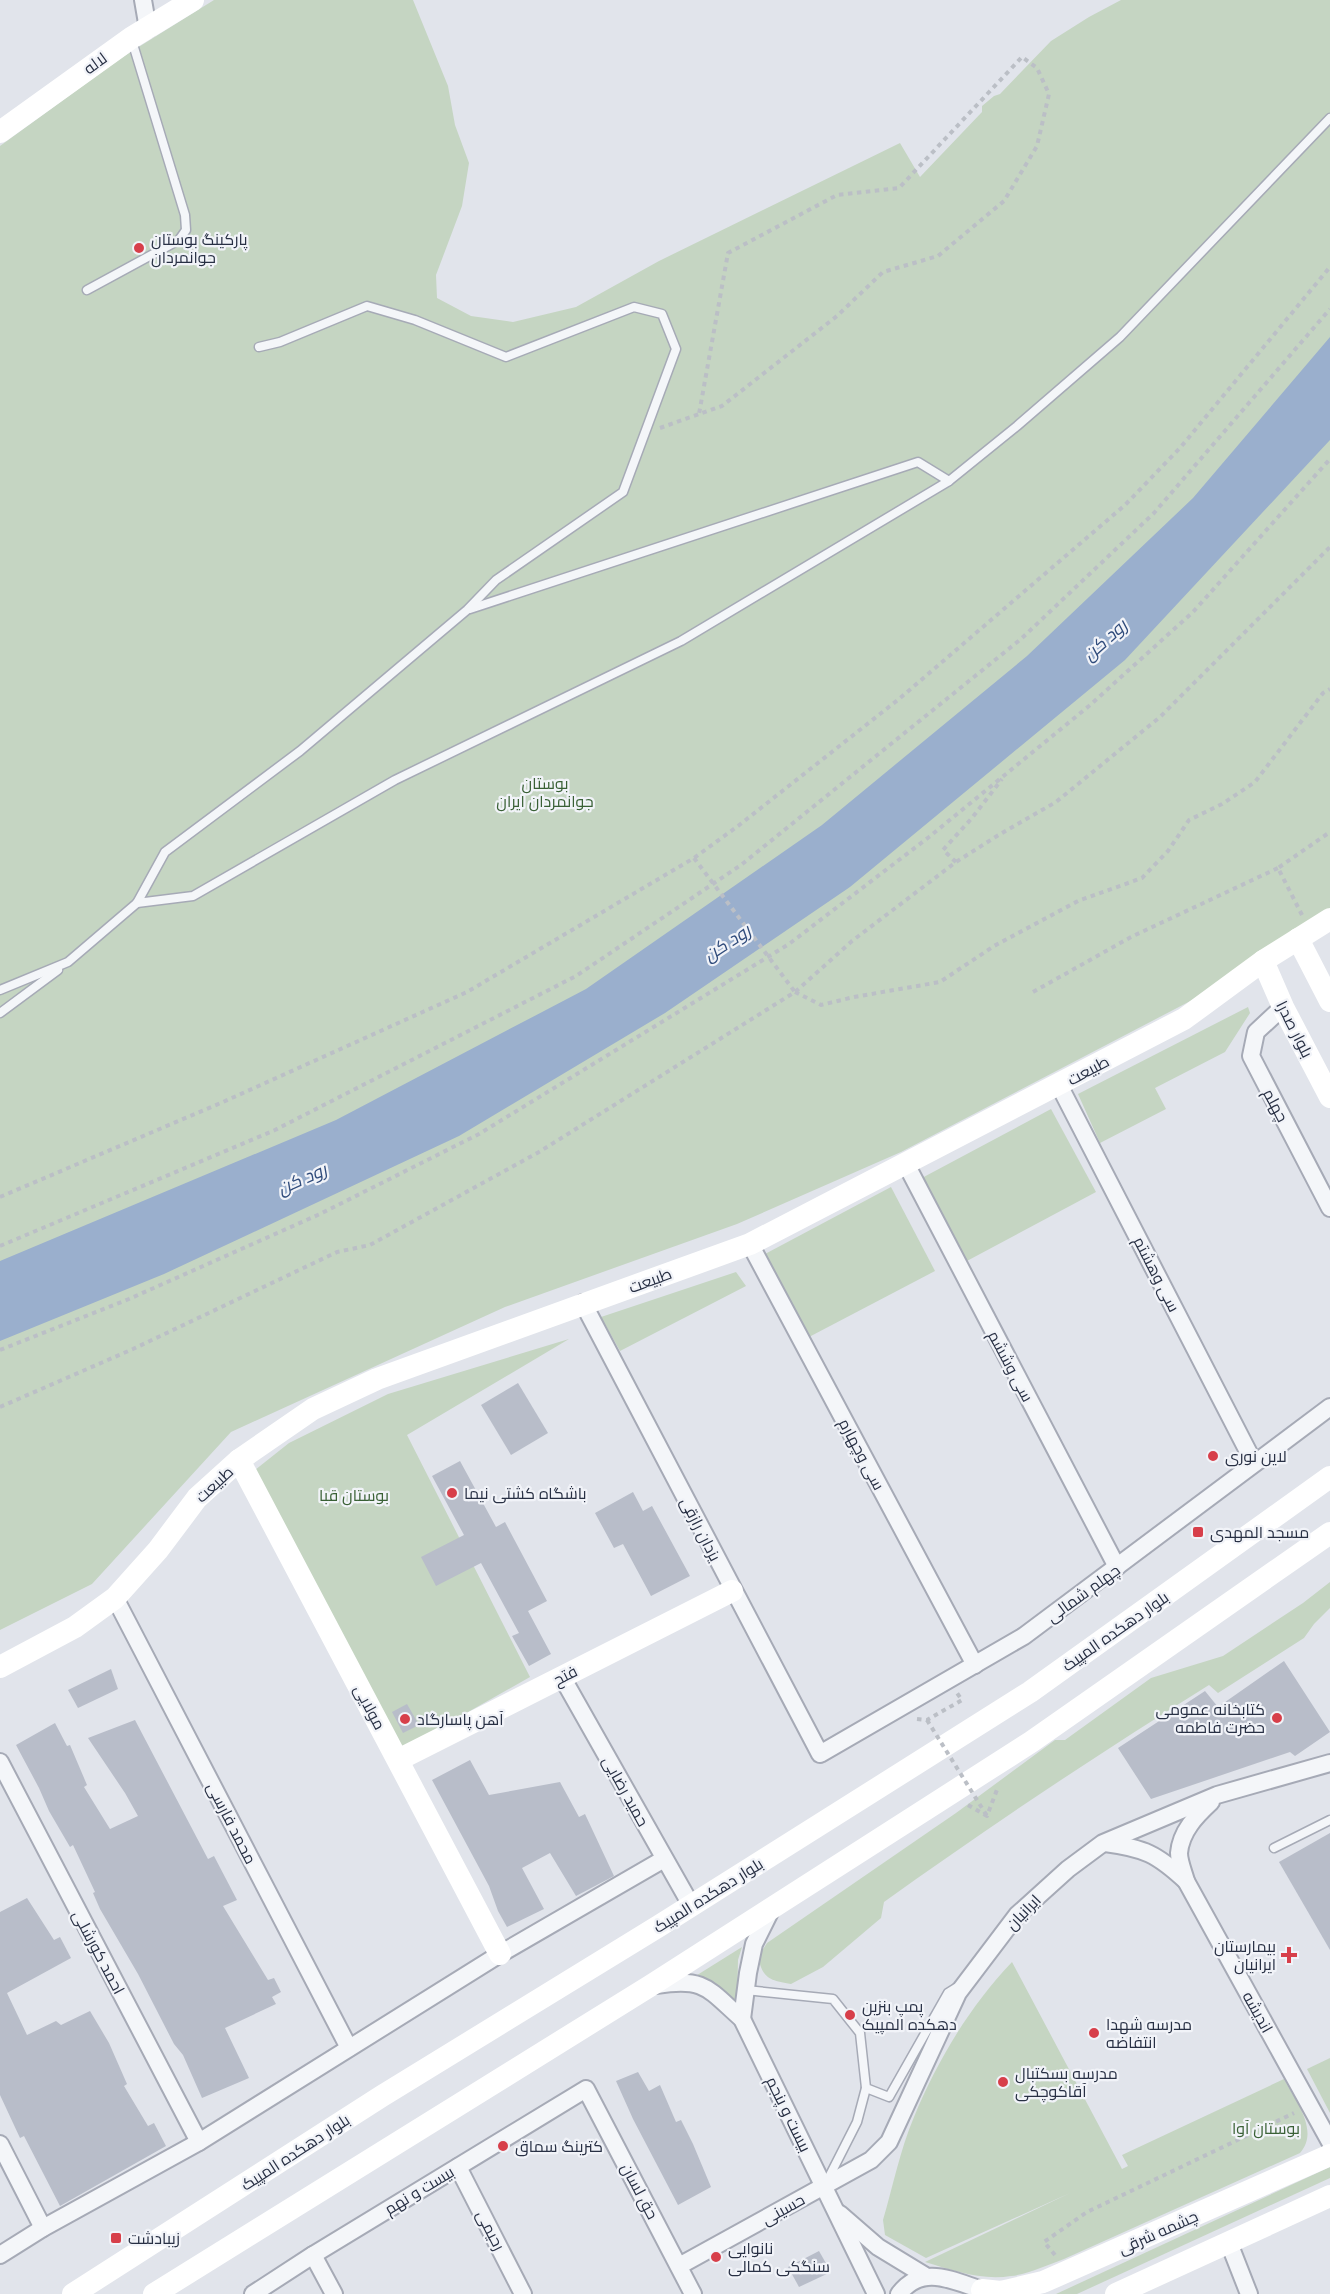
<svg xmlns="http://www.w3.org/2000/svg" width="1330" height="2294" font-family="Figtree,Cairo,sans-serif">
<rect width="100%" height="100%" fill="#e1e4eb"/>
<g fill="#c5d5c2">
<polygon points="214,0 413,0 448,86 455,125 469,163 462,206 436,275 437,298 471,316 513,322 576,307 659,261 900,143 920,177 982,112 982,106 994,96 1000,94 1051,41 1089,17 1121,0 1330,0 1330,917 1221,985 901,1152 737,1224 505,1307 231,1432 92,1584 0,1630 0,146 121,58"/>
<polygon points="1248,1007 1250,1013 1225,1052 1155,1088 1166,1109 1100,1143 1078,1094"/>
<polygon points="1051,1109 1096,1192 965,1262 920,1179"/>
<polygon points="891,1187 935,1271 809,1337 765,1254"/>
<polygon points="736,1272 746,1286 620,1351 601,1317"/>
<polygon points="569,1339 407,1435 530,1677 403,1749 255,1470 289,1443 388,1394"/>
<path d="M1330 1582V1608L1314 1624 1304 1638 1218 1693 1209 1685C1098 1754 990 1826 884 1902L881 1918 823 1967 791 1984C771 1980 763 1980 758 1957L767 1943 956 1813 1055 1740H1065L1151 1678 1223 1656 1303 1603Z"/>
<polygon points="742,1947 738,1960 737,2004 727,1993 694,1977"/>
<path d="M1012 1962 1122 2169 1128 2166 1122 2155 1284 2079C1295 2100 1320 2131 1300 2153L1064 2259C1047 2265 1029 2274 1011 2276 982 2281 952 2270 925 2262L1070 2193 926 2258 885 2235 883 2220C893 2186 900 2150 914 2117 937 2061 970 2006 1012 1962Z"/>
<polygon points="1330,2058 1330,2113 1307,2069"/>
<polygon points="1330,2167 1330,2178 1077,2294 1056,2294"/>
</g>
<polygon fill="#9aafcd" points="1330,337 1330,440 1125,660 850,887 665,1013 459,1136 164,1274 0,1341 0,1261 336,1120 586,989 822,825 1027,656 1193,498"/>
<g fill="#b8bdc9">
<polygon points="518,1383 548,1433 511,1455 481,1405"/>
<polygon points="460,1461 496,1527 505,1522 547,1601 528,1611 551,1654 529,1666 512,1636 519,1633 481,1563 436,1586 421,1557 464,1535 432,1476"/>
<polygon points="633,1492 643,1511 652,1506 690,1576 651,1596 623,1544 614,1548 595,1513"/>
<polygon points="1284,1661 1330,1732 1295,1756 1290,1752 1151,1799 1118,1748 1205,1691 1218,1707"/>
<polygon points="111,1669 118,1689 78,1708 68,1690"/>
<polygon points="407,1704 419,1725 403,1733 392,1712"/>
<polygon points="135,1720 208,1859 214,1856 237,1900 223,1906 268,1980 274,1978 281,1992 272,1997 276,2004 225,2028 249,2078 202,2098 183,2055 174,2044 138,1974 100,1909 93,1893 95,1892 73,1845 70,1847 49,1811 39,1788 16,1745 55,1723 67,1746 70,1745 87,1785 84,1787 110,1829 138,1816 125,1793 88,1738"/>
<polygon points="470,1760 489,1795 560,1782 579,1817 585,1814 614,1876 576,1896 550,1853 522,1868 544,1909 507,1927 498,1911 489,1886 432,1780"/>
<polygon points="1330,1833 1330,1950 1279,1862"/>
<polygon points="27,1898 54,1940 60,1937 71,1958 7,1993 27,2035 56,2021 61,2025 90,2011 109,2043 127,2084 124,2086 148,2126 154,2123 166,2146 60,2206 24,2136 20,2138 0,2095 0,1912"/>
<polygon points="638,2072 649,2091 660,2085 676,2122 681,2120 693,2144 711,2187 678,2205 633,2119 616,2081"/>
<polygon points="819,2251 831,2272 799,2287 788,2267"/>
</g>
<g fill="none" stroke-linecap="round" stroke-linejoin="round">
<g stroke="#a6aab6" stroke-width="11">
<g id="lane">
<polyline points="87,290 179,240 186,230 185,215 132,41"/>
<polyline points="470,609 918,462 949,481"/>
<polyline points="137,903 193,896 395,780 681,641 949,481 1017,426 1120,337 1330,118"/>
<polyline points="0,990 68,962 137,903 165,852 300,751 467,610 496,580 623,492 676,349 662,314 634,307 506,357 415,320 367,306 280,342 259,347"/>
<polyline points="0,1013 58,970"/>
<polyline points="1274,1848 1330,1820"/>
<polyline points="746,1990 833,1999 860,2033 866,2088 889,2097 948,1993 956,1988"/>
<polyline points="827,2181 857,2122 866,2088"/>
</g>
</g>
<g stroke="#a6aab6" stroke-width="20">
<g id="street">
<polyline points="143,0 148,29"/>
<polyline points="1283,1007 1256,1032 1251,1056 1330,1208"/>
<polyline points="1059,1085 1254,1463"/>
<polyline points="906,1164 1117,1567"/>
<polyline points="750,1244 975,1665"/>
<polyline points="583,1303 820,1754 1024,1636 1330,1407"/>
<polyline points="115,1598 349,2048"/>
<polyline points="562,1677 691,1905"/>
<polyline points="0,1762 199,2142"/>
<path d="M1211 1802C1196 1816 1181 1831 1179 1853 1179 1862 1184 1873 1186 1881L1330 2142"/>
<path d="M1105 1843C1144 1848 1157 1854 1186 1881"/>
<path d="M657 1985C705 1977 708 1989 742 2019L876 2294"/>
<polyline points="742,2019 748,1973 754,1944 772,1908"/>
<polyline points="0,2144 43,2228"/>
<polyline points="458,2167 523,2294"/>
<polyline points="840,2214 878,2247 924,2275"/>
<polyline points="1229,2243 1249,2294"/>
<polyline points="0,2255 43,2228 199,2142 500,1954 664,1859"/>
<polyline points="313,2255 334,2294"/>
<polyline points="679,2266 871,2160 889,2142 958,1993 1017,1915 1068,1869 1103,1843 1217,1795 1330,1763"/>
<polyline points="253,2294 313,2255 586,2089 693,2294"/>
<path d="M899 2294C922 2264 951 2280 982 2290L985 2294"/>
</g>
</g>
<g stroke="#bbbfc6" stroke-width="4" stroke-dasharray="4.5 4.5" stroke-linecap="butt">
<polyline points="660,428 722,406 837,316 883,272 938,256 1004,201 1037,146 1049,94 1037,68 1022,57 899,188 837,195 728,253 699,414"/>
<polyline points="956,862 943,850 972,818 1002,779"/>
<polyline points="1302,915 1278,868 1330,832"/>
<polyline points="795,992 821,1005 854,997 940,982 994,946 1078,901 1142,878 1168,851 1189,820 1222,804 1255,782 1323,693 1330,689"/>
<polyline points="1033,992 1131,937 1278,868"/>
<polyline points="0,1197 223,1102 467,992 694,858 738,826 899,699 1125,505 1180,448 1330,267"/>
<polyline points="0,1246 275,1130 576,976 741,865 1021,639 1154,513 1330,309"/>
<polyline points="0,1350 129,1299 320,1214 479,1134 789,944 929,837 1089,706 1193,612 1330,459"/>
<polyline points="0,1407 133,1349 337,1252 370,1245 539,1152 795,992 852,941 956,862 997,836 1056,802 1160,717 1330,547"/>
<polyline points="917,1719 927,1720 962,1700 957,1693"/>
<polyline points="968,1805 987,1816 998,1787"/>
<polyline points="1055,2255 1044,2242 1087,2212 1294,2113"/>
</g>
<use href="#lane" stroke="#f4f6f9" stroke-width="8"/>
<use href="#street" stroke="#f4f6f9" stroke-width="16"/>
<g stroke="#fff" stroke-width="22">
<polyline points="0,132 131,38 193,0"/>
<polyline points="1298,939 1330,1001"/>
<polyline points="1263,961 1283,1007 1330,1097"/>
<polyline points="239,1460 500,1954"/>
<polyline points="0,1667 75,1627 115,1598 158,1550 197,1498 239,1460 313,1409 377,1379 750,1244 1184,1019 1263,961 1330,919"/>
<polyline points="398,1760 732,1591"/>
<polyline points="982,2290 1001,2292 1043,2282 1330,2155"/>
<polyline points="73,2294 382,2096 659,1926 1030,1692 1330,1477"/>
<polyline points="154,2294 650,1986 1031,1742 1330,1533"/>
<polyline points="1116,2294 1330,2196"/>
</g>
<g stroke="#bbbfc6" stroke-width="4" stroke-dasharray="4.5 4.5" stroke-linecap="butt">
<polyline points="694,858 795,992"/>
<polyline points="927,1720 987,1816"/>
</g>
</g>
<g fill="#d73f4a" stroke="#f1f3f8" stroke-width="2">
<circle cx="139" cy="248" r="6"/>
<circle cx="1213" cy="1456" r="6"/>
<circle cx="452" cy="1493" r="6"/>
<rect x="1192" y="1526" width="12" height="12" rx="3"/>
<circle cx="1277" cy="1718" r="6"/>
<circle cx="405" cy="1719" r="6"/>
<path d="M1286 1946h6v6h6v6h-6v6h-6v-6h-6v-6h6z"/>
<circle cx="850" cy="2015" r="6"/>
<circle cx="1094" cy="2033" r="6"/>
<circle cx="1003" cy="2082" r="6"/>
<circle cx="503" cy="2146" r="6"/>
<rect x="110" y="2232" width="12" height="12" rx="3"/>
<circle cx="716" cy="2257" r="6"/>
</g>
<g text-anchor="middle" stroke-width="4.5" stroke-linejoin="round" paint-order="stroke">
<g font-size="16" fill="#283044" stroke="#f1f3f8">
<text transform="translate(95 63) rotate(-36)" y="6">لاله</text>
<text transform="translate(1295 1029) rotate(63)" y="6">بلوار صدرا</text>
<text transform="translate(1088 1070) rotate(-28)" y="6">طبیعت</text>
<text transform="translate(1276 1105) rotate(62)" y="6">چهلم</text>
<text transform="translate(1157 1274) rotate(63)" y="6">سی وهشتم</text>
<text transform="translate(650 1280) rotate(-20)" y="6">طبیعت</text>
<text transform="translate(1011 1366) rotate(62)" y="6">سی وششم</text>
<text transform="translate(862 1454) rotate(62)" y="6">سی وچهارم</text>
<text transform="translate(214 1484) rotate(-43)" y="6">طبیعت</text>
<text transform="translate(701 1529) rotate(63)" y="6">یزدان رازقی</text>
<text transform="translate(1083 1593) rotate(-36)" y="6">چهلم شمالی</text>
<text transform="translate(1115 1631) rotate(-35)" y="6">بلوار دهکده المپیک</text>
<text transform="translate(565 1675) rotate(-27)" y="6">فتح</text>
<text transform="translate(370 1707) rotate(62)" y="6">مولایی</text>
<text transform="translate(626 1791) rotate(61)" y="6">حمید رضایی</text>
<text transform="translate(232 1823) rotate(63)" y="6">محمد فارسی</text>
<text transform="translate(708 1895) rotate(-32)" y="6">بلوار دهکده المپیک</text>
<text transform="translate(1023 1912) rotate(-46)" y="6">ایرانیان</text>
<text transform="translate(99 1952) rotate(62)" y="6">احمد کورشلی</text>
<text transform="translate(1258 2012) rotate(61)" y="6">اندیشه</text>
<text transform="translate(789 2114) rotate(64)" y="6">بیست و پنجم</text>
<text transform="translate(295 2152) rotate(-33)" y="6">بلوار دهکده المپیک</text>
<text transform="translate(419 2190) rotate(-31)" y="6">بیست و نهم</text>
<text transform="translate(640 2191) rotate(62)" y="6">حق لسان</text>
<text transform="translate(783 2209) rotate(-29)" y="6">حسینی</text>
<text transform="translate(491 2230) rotate(63)" y="6">رحیمی</text>
<text transform="translate(1158 2232) rotate(-24)" y="6">چشمه شرقی</text>
</g>
<g font-size="16" fill="#283044" stroke="#f1f3f8" text-anchor="start">
<text x="151" y="245">پارکینگ بوستان<tspan x="151" dy="18">جوانمردان</tspan></text>
<text x="1225" y="1462">لاین نوری</text>
<text x="464" y="1499">باشگاه کشتی نیما</text>
<text x="1210" y="1538">مسجد المهدی</text>
<text x="1265" y="1715" text-anchor="end">کتابخانه عمومی<tspan x="1265" dy="18">حضرت فاطمه</tspan></text>
<text x="417" y="1725">آهن پاسارگاد</text>
<text x="1276" y="1952" text-anchor="end">بیمارستان<tspan x="1276" dy="18">ایرانیان</tspan></text>
<text x="862" y="2012">پمپ بنزین<tspan x="862" dy="18">دهکده المپیک</tspan></text>
<text x="1106" y="2030">مدرسه شهدا<tspan x="1106" dy="18">انتفاضه</tspan></text>
<text x="1015" y="2079">مدرسه بسکتبال<tspan x="1015" dy="18">آقاکوچکی</tspan></text>
<text x="515" y="2152">کترینگ سماق</text>
<text x="128" y="2244">زیبادشت</text>
<text x="728" y="2254">نانوایی<tspan x="728" dy="18">سنگکی کمالی</tspan></text>
</g>
<g font-size="16" fill="#396035" stroke="#f1f3f8">
<text x="545" y="789">بوستان<tspan x="545" dy="18">جوانمردان ایران</tspan></text>
<text x="354" y="1501">بوستان قبا</text>
<text x="1266" y="2134">بوستان آوا</text>
</g>
<g font-size="18" font-style="italic" fill="#2f4b7b" stroke="#f1f3f8">
<text transform="translate(1105 640) rotate(-42)" y="6">رود کن</text>
<text transform="translate(727 943) rotate(-33)" y="6">رود کن</text>
<text transform="translate(302 1179) rotate(-24)" y="6">رود کن</text>
</g>
</g>
</svg>
